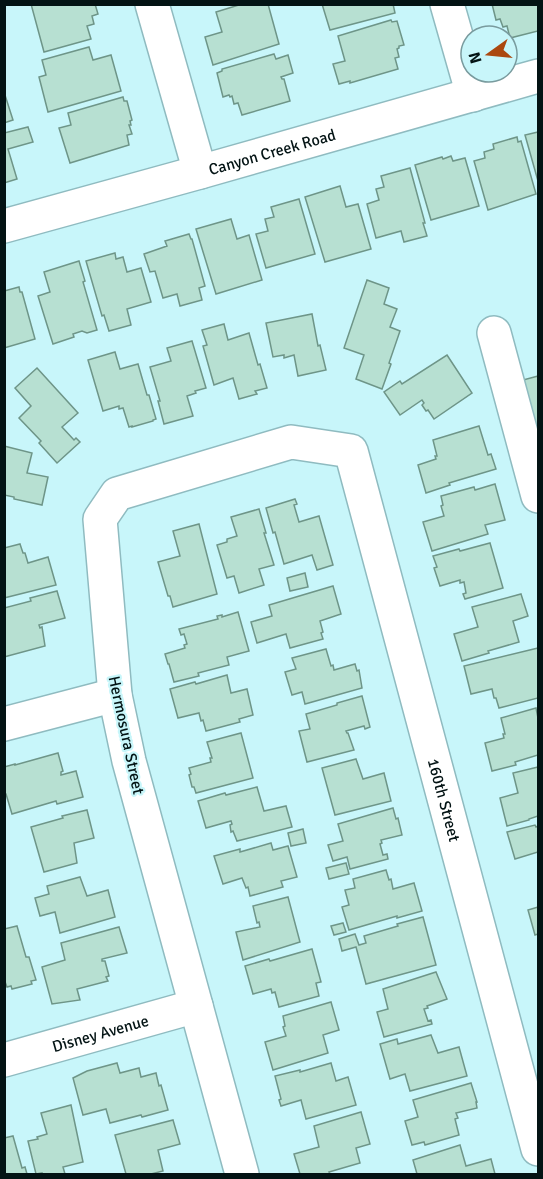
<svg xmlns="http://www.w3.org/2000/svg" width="543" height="1179" font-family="Signika,sans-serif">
<rect width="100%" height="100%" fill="#c8f6fa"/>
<g fill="#b7e0d2" stroke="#6e9588" stroke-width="1.5">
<polygon points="31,4 95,4 98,14 92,16 94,24 87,26 91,39 44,52"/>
<polygon points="242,4 268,4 279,44 213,65 205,37 222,32 216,12"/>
<polygon points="322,4 393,4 395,13 330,30"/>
<polygon points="492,4 538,4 538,31 510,38 507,26 503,27 500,19 496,20"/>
<polygon points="391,20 392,22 397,21 404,45 399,46 399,48 397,49 399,57 395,58 398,69 350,83 350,81 339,84 333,64 345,61 338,36"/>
<polygon points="89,47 93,60 111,55 121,91 48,112 39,77 46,75 42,60"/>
<polygon points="274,54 276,59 288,55 293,73 281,77 282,79 284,79 290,101 242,115 238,103 234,104 232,96 230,97 229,95 223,97 217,73 222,71 222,69"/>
<polygon points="4,92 13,120 4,123"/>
<polygon points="123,97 124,101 127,101 132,120 130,121 131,125 129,125 132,134 127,135 129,145 70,163 59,128 71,125 68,113"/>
<polygon points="28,127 33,142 8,149 17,179 4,183 4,133"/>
<polygon points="538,132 538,181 525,135"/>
<polygon points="517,137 518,142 521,141 536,194 488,210 474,161 485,158 484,152 494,149 493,144"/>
<polygon points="451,156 453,161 465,158 479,206 431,220 415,165 442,157 443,159"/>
<polygon points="410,168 425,223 423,223 427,236 404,242 401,231 376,238 367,204 379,200 376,189 384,187 381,176"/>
<polygon points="340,186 346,207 358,204 371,249 325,262 305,197"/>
<polygon points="299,199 315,254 266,268 256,234 268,231 265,219 274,217 271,207"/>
<polygon points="231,219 237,239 249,235 262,280 216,294 196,229"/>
<polygon points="189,234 191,239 192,239 205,286 199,288 202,300 180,306 177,294 163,298 155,271 150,272 144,254 167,246 165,241"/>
<polygon points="115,253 116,259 123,257 127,272 141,268 151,302 127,309 131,325 109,331 104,315 102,316 86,261"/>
<polygon points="79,261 85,281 83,282 97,330 87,333 82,331 73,334 74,337 53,344 38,296 50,292 44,272"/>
<polygon points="367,280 389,288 384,304 397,309 390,327 400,331 389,363 391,364 382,389 356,379 364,355 344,348"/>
<polygon points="19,287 20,292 22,292 35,339 4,348 4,291"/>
<polygon points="312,314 318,346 320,345 326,370 298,376 294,355 284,358 284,355 273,357 266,323"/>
<polygon points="224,324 228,340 249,333 258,365 260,364 267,388 255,391 257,394 239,399 233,378 214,385 203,346 207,345 202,330"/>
<polygon points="192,341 206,388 195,391 196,393 187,396 193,416 164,424 158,401 160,401 150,367 171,361 167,348"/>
<polygon points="115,352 120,369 138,364 147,395 149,395 156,419 153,420 153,421 132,427 132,426 129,427 123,408 119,409 119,406 103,411 88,360"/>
<polygon points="447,355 472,393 434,419 428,410 426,411 422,405 424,403 422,400 400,415 384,392 400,381 402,384"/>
<polygon points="37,368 78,413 62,427 74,440 76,438 80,442 57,463 39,443 41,441 19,418 31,406 15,388"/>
<polygon points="538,376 538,437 523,380"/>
<polygon points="479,426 488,455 491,454 496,469 449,483 450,485 426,493 418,465 436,459 435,456 437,456 433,440"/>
<polygon points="4,446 32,453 27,473 48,477 42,505 14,499 14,497 4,495"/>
<polygon points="495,484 505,520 485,525 488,534 432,551 423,522 444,516 441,506 443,505 441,496 474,487 475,490"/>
<polygon points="295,499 297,504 294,505 299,522 319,516 333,565 317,570 312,555 284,564 275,532 273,533 266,508"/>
<polygon points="259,509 266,533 264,533 274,565 259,569 264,585 239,593 234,576 227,578 217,545 227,542 227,539 237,536 231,517"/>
<polygon points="199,524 217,594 173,607 170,596 168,596 158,562 180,556 173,531"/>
<polygon points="490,543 503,588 465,599 463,594 466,593 464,582 460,583 460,580 440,586 434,568 437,567 433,556 459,549 460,551"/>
<polygon points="20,544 23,553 25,553 28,563 48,557 56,585 4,598 4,548"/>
<polygon points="305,573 308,587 290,591 287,578"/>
<polygon points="333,586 341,614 320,621 323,632 321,633 323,639 290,648 286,634 257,643 251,622 272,616 269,605"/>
<polygon points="57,591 65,618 39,625 40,628 42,627 45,646 4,657 4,608 31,601 30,598"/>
<polygon points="521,594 528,616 513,621 519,642 488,651 489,653 462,661 454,634 478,627 472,607"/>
<polygon points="238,612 249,651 227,657 229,665 198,673 199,676 174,682 169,664 168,664 165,654 185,648 184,645 187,644 184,634 181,635 179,629 218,619 217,616 222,615 222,617"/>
<polygon points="538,648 538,698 499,708 496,698 494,698 492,689 471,694 464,666"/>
<polygon points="326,649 331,666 333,665 334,670 355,664 357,671 359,670 362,688 305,704 302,692 292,695 285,672 296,669 292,658"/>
<polygon points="227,675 231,693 247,689 253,715 239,719 240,722 206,731 203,720 201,721 199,713 178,718 170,689 195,682 196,684"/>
<polygon points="362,696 370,727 365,729 364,726 346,731 347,733 348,733 354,750 307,762 299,731 310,729 306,714 337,705 337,703"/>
<polygon points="536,708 538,718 538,755 515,762 516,765 492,771 485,743 504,738 503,734 505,734 501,718"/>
<polygon points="241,733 253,778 196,793 194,787 192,787 189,775 191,774 189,768 211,762 210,758 212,758 207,742"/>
<polygon points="58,753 63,771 61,772 61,775 76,771 83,797 57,804 56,801 12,814 6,794 4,794 4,767 15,764 15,765"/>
<polygon points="356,759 363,779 384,773 391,801 335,815 322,768"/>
<polygon points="538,767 538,816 529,819 529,820 507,826 500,798 518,793 513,773"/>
<polygon points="257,787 264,811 286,806 292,827 237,841 233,831 231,832 230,825 232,824 231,821 206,828 198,801 225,793 226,795"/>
<polygon points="393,808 396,819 398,818 402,835 381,840 382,843 380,844 383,855 387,854 388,859 350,869 347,857 333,861 328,845 343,841 338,824"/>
<polygon points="87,810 94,838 74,843 77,863 44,872 31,827 63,818 62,816"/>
<polygon points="535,825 536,827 538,826 538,852 515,859 507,832"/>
<polygon points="303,829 306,843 291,846 288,833"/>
<polygon points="271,843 273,850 288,846 297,877 281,881 283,887 250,896 248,887 246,888 242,878 223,884 214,856 240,849 240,852"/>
<polygon points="346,863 349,874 329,879 326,868"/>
<polygon points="386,870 389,880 391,879 393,889 414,883 422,911 397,918 397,916 349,930 342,907 349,905 345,890 355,888 353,879"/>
<polygon points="80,877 87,896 108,890 115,917 60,933 55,912 40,916 35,898 49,894 47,886"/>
<polygon points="288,897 300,942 243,960 236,932 260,927 259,922 257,923 253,906"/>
<polygon points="538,907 538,934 535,935 528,910"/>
<polygon points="423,917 436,965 366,984 356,947 342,951 339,939 355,934 359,945 366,943 364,936 398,926 397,924"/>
<polygon points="343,923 346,932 334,935 331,926"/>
<polygon points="17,926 26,957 29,957 36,980 31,981 32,984 12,989 11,986 7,987 4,979 4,929"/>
<polygon points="119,927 127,953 102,959 102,961 105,961 109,976 106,977 108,981 77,989 80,1000 52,1004 42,967 65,960 61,943"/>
<polygon points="312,949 321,982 316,983 319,996 279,1007 275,992 272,993 271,989 253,994 245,966 269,959 270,961"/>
<polygon points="436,972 447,999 427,1006 428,1008 424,1009 428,1021 431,1020 432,1024 384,1037 377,1012 388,1009 383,989"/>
<polygon points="331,1002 339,1030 323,1035 328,1053 273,1070 265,1042 286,1036 283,1027 285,1026 283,1016"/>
<polygon points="431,1035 438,1053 459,1047 467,1076 410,1091 405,1074 390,1079 380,1044 397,1039 398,1044"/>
<polygon points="117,1063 120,1073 139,1068 141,1077 156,1073 159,1086 161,1085 168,1110 142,1117 141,1115 110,1123 106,1109 83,1115 73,1078 87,1071"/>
<polygon points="331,1063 336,1081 348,1077 356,1105 306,1119 301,1100 281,1106 279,1100 281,1099 275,1076 300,1070 300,1072"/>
<polygon points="471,1083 477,1102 476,1102 477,1108 456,1113 458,1118 455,1119 459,1135 425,1145 424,1142 412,1145 405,1121 418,1117 413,1100"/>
<polygon points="71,1105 83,1162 63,1167 65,1174 42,1174 42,1173 36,1174 28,1141 38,1139 37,1137 47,1134 41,1113"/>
<polygon points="361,1112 370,1144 356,1148 360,1163 329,1172 330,1174 300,1174 294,1154 319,1147 314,1126"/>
<polygon points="173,1120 180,1144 158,1150 163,1171 151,1174 126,1174 115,1135"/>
<polygon points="13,1136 22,1168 25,1167 27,1174 4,1174 4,1138"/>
<polygon points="460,1145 466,1166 491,1159 495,1174 417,1174 413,1160"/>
</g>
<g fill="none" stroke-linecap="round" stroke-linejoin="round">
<g stroke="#8fbbc0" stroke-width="36">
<g id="minor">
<polyline points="152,4 200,172"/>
<polyline points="447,4 473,95"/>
<path id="s1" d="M4 226 200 172 538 76"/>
<polyline points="494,333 538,496"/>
<polyline points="4,724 115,695"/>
<path id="s2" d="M4 1060 196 1006"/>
<path id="s3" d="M242 1174 129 761 115 695 100 519 117 494 291 442 351 451 538 1149"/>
</g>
</g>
<use href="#minor" stroke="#fff" stroke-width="33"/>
</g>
<g text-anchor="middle" stroke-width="4.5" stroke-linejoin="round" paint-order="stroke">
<g font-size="16" fill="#031314" stroke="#c8f6fa">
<text dy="6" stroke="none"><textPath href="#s1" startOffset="278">Canyon Creek Road</textPath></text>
<text transform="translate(127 735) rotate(78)" y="6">Hermosura Street</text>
<text dy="6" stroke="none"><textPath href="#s3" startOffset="1306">160th Street</textPath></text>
<text dy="6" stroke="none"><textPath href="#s2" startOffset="100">Disney Avenue</textPath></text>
</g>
</g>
<rect width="543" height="1179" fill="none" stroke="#031314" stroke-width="12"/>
<g transform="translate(489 54) rotate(255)"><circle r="28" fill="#c8f6fa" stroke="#799b9e" stroke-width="1.5"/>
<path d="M0-4.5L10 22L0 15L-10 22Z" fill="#ab480f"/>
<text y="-9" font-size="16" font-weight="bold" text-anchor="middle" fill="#031314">N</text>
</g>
</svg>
